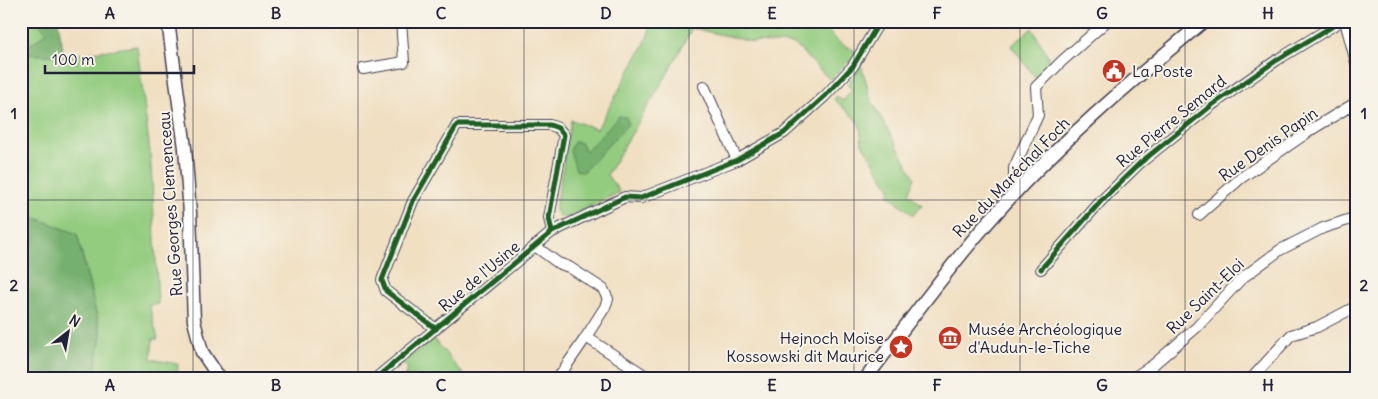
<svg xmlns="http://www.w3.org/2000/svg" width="1378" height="399" font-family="Delius,sans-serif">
<rect width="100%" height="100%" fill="#f7f3e8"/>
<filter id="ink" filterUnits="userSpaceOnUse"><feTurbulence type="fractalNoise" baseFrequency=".02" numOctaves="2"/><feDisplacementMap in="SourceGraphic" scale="10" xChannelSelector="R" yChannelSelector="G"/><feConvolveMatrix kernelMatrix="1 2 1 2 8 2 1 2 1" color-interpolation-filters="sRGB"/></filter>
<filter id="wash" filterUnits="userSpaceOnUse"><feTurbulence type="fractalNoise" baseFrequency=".0096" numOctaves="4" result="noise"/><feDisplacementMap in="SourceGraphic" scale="20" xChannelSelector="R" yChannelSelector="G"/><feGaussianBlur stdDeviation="1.12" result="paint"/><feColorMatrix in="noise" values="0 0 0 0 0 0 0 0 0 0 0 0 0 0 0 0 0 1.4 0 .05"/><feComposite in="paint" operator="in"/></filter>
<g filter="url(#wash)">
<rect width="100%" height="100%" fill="#f0dfc1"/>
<g fill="#93cc7f" stroke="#5a775d">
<polygon points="21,21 36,21 47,32 26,48 26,54 64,56 137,46 150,152 153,197 158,304 149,305 158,339 153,339 151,359 178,364 177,378 94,378 101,333 77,234 21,212"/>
<polygon points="653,21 818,21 840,43 857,52 868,88 869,96 915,178 909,193 922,205 913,215 888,194 891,190 862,144 860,126 855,119 834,99 836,96 843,101 852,89 847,85 859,70 848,62 830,80 794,44 752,42 692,28 669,71 607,175 620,192 566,218 559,216 555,211 571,120 597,129 645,43"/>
<polygon points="1032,28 1048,56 1048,66 1036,78 1011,46"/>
<polygon points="434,339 466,378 404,378 408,367 401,364"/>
</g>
<g fill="#76b06e" stroke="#4c6954">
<polygon points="36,21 58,21 64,56 26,54 26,48 47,32"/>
<polygon points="619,116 626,117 628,124 583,172 576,170 570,150 574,142 581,143 586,151"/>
<polygon points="21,212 77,234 101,334 94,378 21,378"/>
</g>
</g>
<g filter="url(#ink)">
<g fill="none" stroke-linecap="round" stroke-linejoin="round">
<g stroke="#413e4f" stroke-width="12">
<g id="minor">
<polyline points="1345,21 1357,66"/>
<polyline points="1347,28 1357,25"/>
<polyline points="363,69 404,62 401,21"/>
<polyline points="704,86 737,160"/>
<polyline points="1020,187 1014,179 1014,168 1038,115 1036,87 1062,61 1107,21"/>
<polyline points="1199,215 1241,178 1314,128 1357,102"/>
<polyline points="535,246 558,263 569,267 603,289 608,299 605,307 586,337 649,378"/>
<polyline points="1041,269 1101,201 1140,163 1212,105 1277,60 1341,21"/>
<polyline points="436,329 386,291 382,280 413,201 457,125 550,125 558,128 564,135 549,218 552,232"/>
<polyline points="376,378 552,232 625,197 641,198 737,160 784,133 825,96 853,66 880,21"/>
<polyline points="558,378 586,337"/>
<polyline points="1133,378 1153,365 1197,327 1241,279 1280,250 1323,228 1357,217"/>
<polyline points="1252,378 1291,335 1317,327 1357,306"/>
</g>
</g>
<g stroke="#413e4f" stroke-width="15">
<g id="major">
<polyline points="168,21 185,148 190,213 194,321 202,352 216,373 221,378"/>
<path d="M866 378C907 325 946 270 990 220 1054 147 1129 83 1204 21"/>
</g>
</g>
<use href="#minor" stroke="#fff" stroke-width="10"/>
<use href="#major" stroke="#fff" stroke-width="12"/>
<g stroke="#f7f3e8" stroke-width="8">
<g id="cycleway">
<polyline points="1041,269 1101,201 1140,163 1212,105 1277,60 1341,21"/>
<polyline points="436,329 386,291 382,280 413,201 457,125 550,125 558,128 564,135 549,218 552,232"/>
<polyline points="376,378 552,232 625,197 641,198 737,160 784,133 825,96 853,66 880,21"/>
</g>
</g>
<use href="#cycleway" stroke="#1b5e20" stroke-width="5"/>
</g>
</g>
<path fill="none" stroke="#22223b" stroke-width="1" stroke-opacity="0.55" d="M193 21V378M358 21V378M524 21V378M689 21V378M854 21V378M1020 21V378M1185 21V378M21 200H1357"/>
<defs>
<g id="civic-disc" transform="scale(1.25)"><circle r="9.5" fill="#c8321e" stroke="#f7f3e8"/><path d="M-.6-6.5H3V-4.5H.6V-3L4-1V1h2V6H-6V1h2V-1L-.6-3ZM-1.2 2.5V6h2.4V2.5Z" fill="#fff"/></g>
<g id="museum-disc" transform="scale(1.25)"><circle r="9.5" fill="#c8321e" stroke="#f7f3e8"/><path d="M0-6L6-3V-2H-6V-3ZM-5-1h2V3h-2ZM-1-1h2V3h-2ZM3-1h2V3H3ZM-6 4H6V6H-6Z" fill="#fff"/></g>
<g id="sight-disc" transform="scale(1.25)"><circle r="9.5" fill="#c8321e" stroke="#f7f3e8"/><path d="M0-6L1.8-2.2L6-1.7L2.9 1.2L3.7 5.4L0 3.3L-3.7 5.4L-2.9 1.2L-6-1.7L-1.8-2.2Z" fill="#fff"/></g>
</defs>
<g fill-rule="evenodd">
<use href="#civic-disc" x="1114" y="71"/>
<use href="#museum-disc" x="950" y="338"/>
<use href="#sight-disc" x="901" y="347"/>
</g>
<g text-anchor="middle" stroke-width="4" stroke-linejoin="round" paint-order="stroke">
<g font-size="16" fill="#22223b" stroke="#f7f3e8" text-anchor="start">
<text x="1132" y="77">La Poste</text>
<text x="968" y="335">Musée Archéologique<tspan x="968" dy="18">d'Audun-le-Tiche</tspan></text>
<text x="884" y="344" text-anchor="end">Hejnoch Moïse<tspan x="884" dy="18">Kossowski dit Maurice</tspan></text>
</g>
<g font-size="16" fill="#22223b" stroke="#f7f3e8">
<text transform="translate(1171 121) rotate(-39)" y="6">Rue Pierre Semard</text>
<text transform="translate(1268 144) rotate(-35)" y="6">Rue Denis Papin</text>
<text transform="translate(1011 177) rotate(-46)" y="6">Rue du Maréchal Foch</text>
<text transform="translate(170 204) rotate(-94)" y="6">Rue Georges Clemenceau</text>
<text transform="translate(479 276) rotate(-40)" y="6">Rue de l'Usine</text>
<text transform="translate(1205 296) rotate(-44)" y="6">Rue Saint-Eloi</text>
</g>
</g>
<rect width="1378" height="399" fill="none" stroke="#f7f3e8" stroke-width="55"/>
<g transform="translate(68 332) rotate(31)" stroke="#f7f3e8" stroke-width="4" paint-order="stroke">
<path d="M0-4L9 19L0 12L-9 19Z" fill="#22223b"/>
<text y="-8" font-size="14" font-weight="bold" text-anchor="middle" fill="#22223b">N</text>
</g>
<path d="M45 65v8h149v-8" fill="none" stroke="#22223b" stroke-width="2.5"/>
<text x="52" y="65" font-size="15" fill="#22223b" stroke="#f7f3e8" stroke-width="4" paint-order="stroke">100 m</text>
<rect x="28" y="28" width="1322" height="344" fill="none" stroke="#22223b" stroke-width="2"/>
<g font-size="16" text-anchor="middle" font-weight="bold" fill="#22223b">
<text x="110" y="19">A</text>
<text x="276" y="19">B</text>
<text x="441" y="19">C</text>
<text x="606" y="19">D</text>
<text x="772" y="19">E</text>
<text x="937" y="19">F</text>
<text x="1102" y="19">G</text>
<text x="1268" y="19">H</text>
<text x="14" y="119">1</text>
<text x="1364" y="119">1</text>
<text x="14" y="291">2</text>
<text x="1364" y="291">2</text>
<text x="110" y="391">A</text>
<text x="276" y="391">B</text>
<text x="441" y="391">C</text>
<text x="606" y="391">D</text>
<text x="772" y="391">E</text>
<text x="937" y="391">F</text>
<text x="1102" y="391">G</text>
<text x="1268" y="391">H</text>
</g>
</svg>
